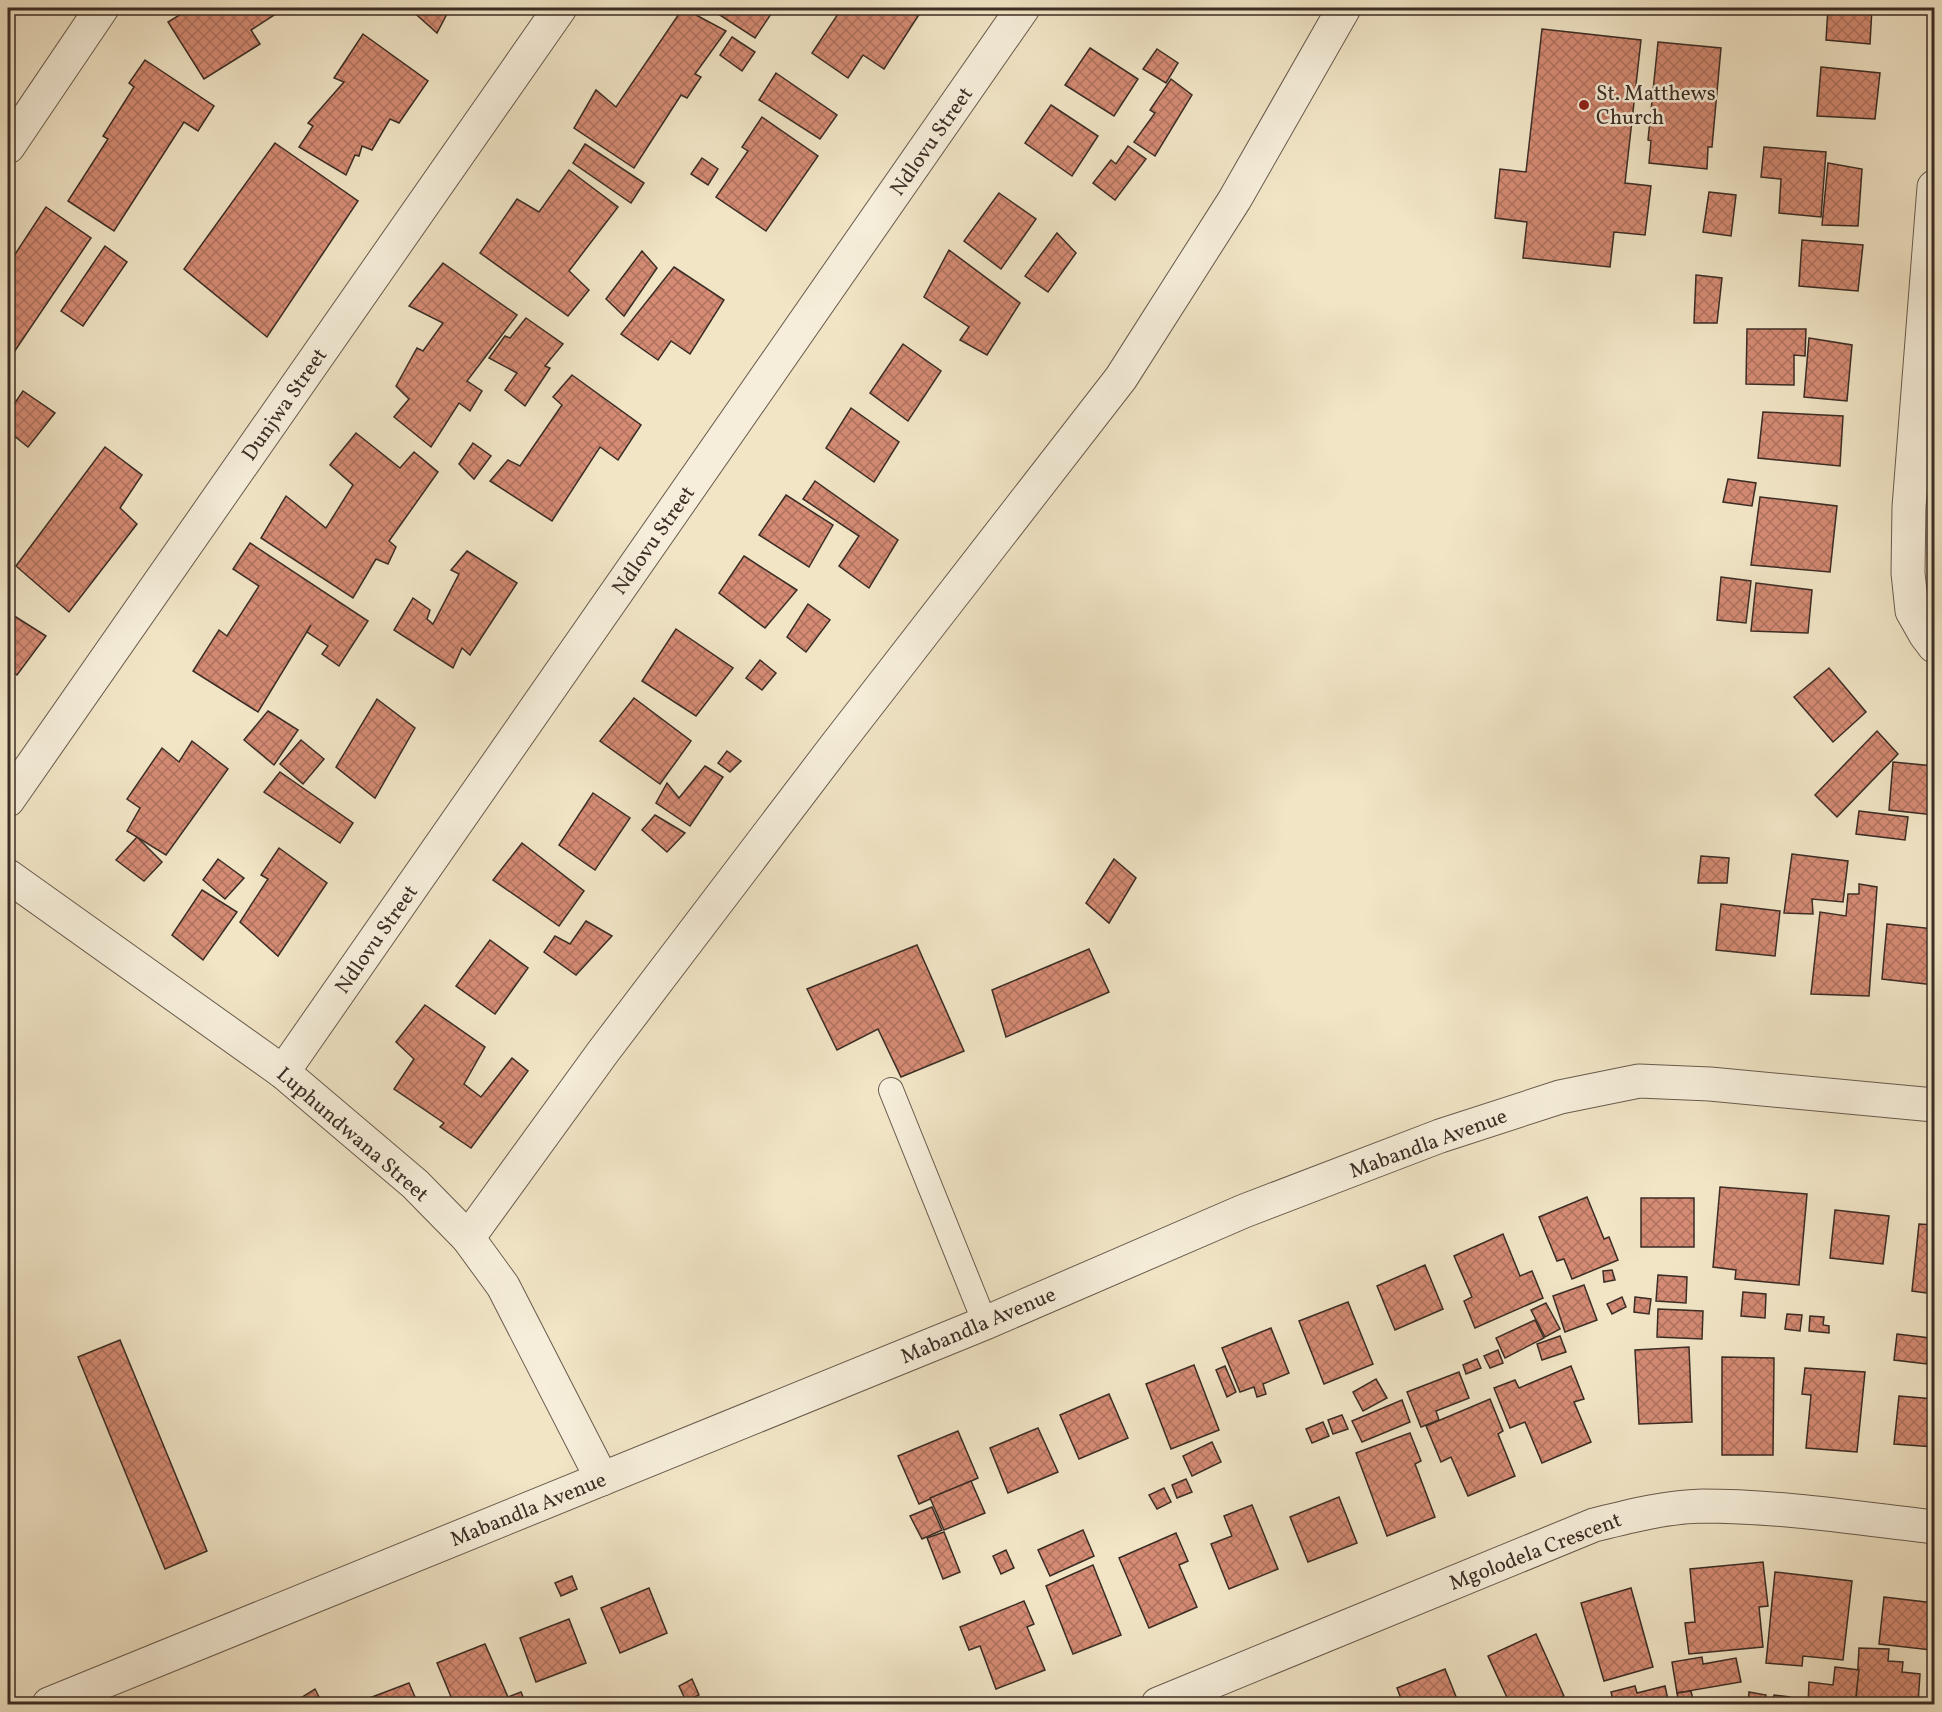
<svg xmlns="http://www.w3.org/2000/svg" width="1942" height="1712" font-family="Vollkorn,serif">
<defs>
<pattern id="building-cross-hatch" width="8" height="8" patternUnits="userSpaceOnUse" patternTransform="scale(1.5)"><rect width="8" height="8" fill="#d58b74"/><path d="M0 0l8 8M0 8l8-8" fill="none" stroke="#ae725f"/></pattern>
</defs>
<rect width="100%" height="100%" fill="#f1e5c6"/>
<filter id="stains"><feTurbulence type="fractalNoise" baseFrequency=".00333" numOctaves="4"/><feColorMatrix values="0 0 0 0 .2 0 0 0 0 .09 0 0 0 0 .02 0 0 0 .5 -.17"/></filter>
<radialGradient id="worn" r=".72"><stop offset=".6" stop-color="#630" stop-opacity="0"/><stop offset="1" stop-color="#630" stop-opacity=".3"/></radialGradient>
<g fill="url(#building-cross-hatch)" stroke="#3b2d25" stroke-width="1.5">
<polygon points="191,8 285,8 251,30 260,44 204,79 168,22"/>
<polygon points="409,8 450,8 437,33"/>
<polygon points="683,8 726,31 695,74 701,77 687,98 681,95 634,168 574,128 596,90 616,107"/>
<polygon points="709,8 767,8 773,11 755,38"/>
<polygon points="842,8 912,8 920,13 884,69 863,55 848,78 812,53"/>
<polygon points="1828,8 1872,8 1870,44 1826,40"/>
<polygon points="1542,29 1641,40 1625,183 1651,186 1645,235 1614,232 1610,267 1523,258 1527,222 1495,218 1500,169 1526,172"/>
<polygon points="363,34 428,81 399,123 390,119 372,150 362,146 359,156 355,155 346,175 299,147 313,126 308,123 344,82 334,78"/>
<polygon points="732,37 755,52 742,71 720,55"/>
<polygon points="1658,42 1721,48 1712,147 1708,147 1707,169 1649,163 1651,141 1648,140"/>
<polygon points="1090,48 1138,79 1114,116 1065,85"/>
<polygon points="1157,49 1178,63 1166,83 1143,69"/>
<polygon points="145,60 214,106 198,131 184,122 114,231 68,201 108,139 103,136 134,87 129,83"/>
<polygon points="1821,67 1880,73 1875,119 1817,116"/>
<polygon points="776,73 837,115 820,139 759,100"/>
<polygon points="1171,79 1192,95 1155,156 1134,142 1155,113 1150,110"/>
<polygon points="1051,105 1098,136 1072,176 1025,143"/>
<polygon points="762,117 818,156 766,231 716,197 748,151 742,147"/>
<polygon points="275,143 358,201 267,337 184,269"/>
<polygon points="585,144 644,183 631,203 573,163"/>
<polygon points="1128,146 1146,159 1115,200 1093,183 1111,160 1116,164"/>
<polygon points="1764,147 1826,152 1821,217 1779,213 1781,179 1761,177"/>
<polygon points="702,158 718,169 708,185 691,174"/>
<polygon points="1828,163 1862,169 1858,226 1822,225"/>
<polygon points="569,170 618,207 569,271 589,290 568,316 480,253 517,199 539,212"/>
<polygon points="1709,192 1736,195 1731,236 1703,232"/>
<polygon points="999,193 1036,219 1001,269 964,241"/>
<polygon points="46,207 91,238 8,361 8,265"/>
<polygon points="1057,233 1076,253 1048,292 1025,276"/>
<polygon points="1802,240 1863,245 1858,291 1799,286"/>
<polygon points="105,246 127,262 83,326 61,311"/>
<polygon points="949,250 1020,303 987,355 960,340 969,327 924,297"/>
<polygon points="642,251 657,268 624,316 606,299"/>
<polygon points="443,263 517,315 467,381 482,391 470,411 459,403 431,447 394,417 409,399 396,386 417,348 423,351 443,323 409,306"/>
<polygon points="674,267 724,300 690,354 671,341 658,360 621,334"/>
<polygon points="1696,275 1722,278 1717,323 1694,323"/>
<polygon points="526,318 563,344 545,366 550,368 525,406 505,390 517,373 489,358 505,336 510,338"/>
<polygon points="1747,329 1806,329 1805,356 1794,355 1794,385 1746,384"/>
<polygon points="1809,338 1852,345 1847,401 1804,397"/>
<polygon points="903,344 941,371 908,421 870,393"/>
<polygon points="572,375 641,425 618,460 600,447 552,521 490,481 508,460 520,466 562,405 553,397"/>
<polygon points="23,391 55,413 28,447 8,431 8,413"/>
<polygon points="851,408 899,442 874,482 826,448"/>
<polygon points="1763,412 1843,416 1840,466 1758,458"/>
<polygon points="356,433 400,468 414,452 438,472 389,541 396,547 388,564 376,559 353,598 261,538 286,496 326,528 353,485 330,465"/>
<polygon points="473,443 491,456 474,479 459,464"/>
<polygon points="105,447 142,475 120,508 137,524 69,612 16,566"/>
<polygon points="1728,479 1756,483 1752,506 1723,502"/>
<polygon points="815,481 898,540 869,588 839,566 859,536 803,499"/>
<polygon points="786,495 833,525 809,567 759,535"/>
<polygon points="1760,497 1837,506 1830,572 1751,565"/>
<polygon points="250,543 368,621 339,666 322,654 328,646 307,632 311,625 258,712 193,671 219,630 227,636 259,586 233,569"/>
<polygon points="467,551 517,583 470,655 462,648 453,668 394,630 413,598 430,610 427,619 433,624 459,574 451,570"/>
<polygon points="744,556 797,590 765,628 719,593"/>
<polygon points="1721,577 1751,581 1746,623 1717,620"/>
<polygon points="1756,583 1812,590 1808,633 1751,631"/>
<polygon points="808,604 830,620 806,652 787,637"/>
<polygon points="8,612 46,636 17,675 8,668"/>
<polygon points="676,629 733,668 696,716 642,681"/>
<polygon points="760,660 776,673 762,690 746,678"/>
<polygon points="1829,668 1866,712 1833,742 1794,697"/>
<polygon points="634,698 691,741 660,784 600,741"/>
<polygon points="377,699 415,728 375,798 336,767"/>
<polygon points="268,711 298,730 274,765 244,740"/>
<polygon points="1877,731 1898,754 1837,817 1815,795"/>
<polygon points="301,740 324,759 303,784 280,764"/>
<polygon points="192,741 228,769 166,855 127,831 140,808 127,799 162,748 179,762"/>
<polygon points="727,751 741,761 730,772 718,763"/>
<polygon points="1893,762 1934,766 1934,815 1889,810"/>
<polygon points="705,766 723,777 690,826 656,803 667,783 679,798"/>
<polygon points="280,772 353,823 340,843 264,792"/>
<polygon points="593,793 630,818 595,870 559,845"/>
<polygon points="1859,811 1908,817 1905,840 1856,834"/>
<polygon points="655,815 685,833 667,852 642,830"/>
<polygon points="137,837 162,862 144,881 116,860"/>
<polygon points="522,843 584,891 559,926 493,880"/>
<polygon points="279,848 327,883 278,956 240,922 268,879 261,875"/>
<polygon points="1792,854 1848,861 1843,902 1812,899 1813,914 1784,913"/>
<polygon points="1701,856 1729,858 1727,883 1698,883"/>
<polygon points="218,859 244,878 225,899 203,880"/>
<polygon points="1114,859 1136,878 1109,923 1086,903"/>
<polygon points="1859,884 1877,887 1869,996 1811,994 1820,912 1846,916 1848,894 1859,894"/>
<polygon points="202,890 237,912 203,960 172,935"/>
<polygon points="1721,904 1780,911 1775,956 1716,950"/>
<polygon points="586,921 612,936 576,975 544,952 555,936 570,944"/>
<polygon points="1887,924 1934,929 1934,925 1934,985 1882,979"/>
<polygon points="490,940 528,968 495,1014 456,986"/>
<polygon points="917,945 964,1051 901,1077 878,1029 837,1050 807,989"/>
<polygon points="1089,949 1109,992 1006,1037 992,990"/>
<polygon points="425,1005 485,1047 464,1084 481,1097 512,1058 528,1071 471,1148 440,1127 444,1123 394,1089 414,1059 396,1042"/>
<polygon points="1720,1187 1807,1194 1799,1285 1735,1279 1736,1270 1713,1267"/>
<polygon points="1587,1197 1604,1239 1609,1237 1618,1260 1572,1279 1564,1259 1557,1261 1539,1217"/>
<rect x="1641" y="1198" width="53" height="49"/>
<polygon points="1835,1210 1889,1216 1883,1264 1830,1258"/>
<polygon points="1919,1224 1934,1225 1934,1294 1912,1291"/>
<polygon points="1503,1234 1520,1276 1532,1271 1543,1298 1475,1328 1464,1301 1472,1297 1454,1256"/>
<polygon points="1425,1265 1443,1309 1395,1330 1377,1286"/>
<polygon points="1612,1270 1615,1280 1604,1282 1603,1271"/>
<polygon points="1658,1275 1687,1277 1686,1303 1656,1301"/>
<polygon points="1584,1285 1597,1320 1565,1332 1553,1296"/>
<polygon points="1743,1292 1766,1294 1765,1318 1741,1316"/>
<polygon points="1622,1297 1626,1307 1612,1314 1607,1304"/>
<polygon points="1635,1297 1651,1299 1649,1314 1634,1312"/>
<polygon points="1348,1302 1373,1364 1324,1384 1299,1321"/>
<polygon points="1546,1303 1560,1329 1545,1337 1531,1310"/>
<polygon points="1658,1309 1703,1311 1702,1339 1657,1337"/>
<polygon points="1787,1314 1802,1315 1800,1331 1785,1329"/>
<polygon points="1810,1316 1824,1317 1823,1325 1829,1326 1829,1333 1809,1331"/>
<polygon points="1535,1320 1544,1338 1505,1358 1496,1338"/>
<polygon points="1271,1328 1289,1373 1263,1384 1266,1394 1257,1397 1254,1387 1240,1392 1222,1348"/>
<polygon points="1897,1334 1930,1338 1927,1364 1894,1360"/>
<polygon points="1560,1336 1566,1352 1542,1360 1537,1344"/>
<polygon points="120,1340 207,1551 165,1569 78,1357"/>
<polygon points="1689,1347 1692,1422 1639,1424 1635,1350"/>
<polygon points="1498,1350 1503,1363 1490,1368 1484,1356"/>
<polygon points="1722,1357 1774,1358 1773,1455 1722,1455"/>
<polygon points="1477,1359 1481,1368 1466,1374 1463,1365"/>
<polygon points="1194,1365 1219,1430 1171,1449 1146,1384"/>
<polygon points="1225,1366 1236,1392 1227,1397 1216,1370"/>
<polygon points="1571,1366 1584,1399 1574,1402 1591,1442 1542,1463 1525,1422 1510,1428 1494,1388 1515,1380 1519,1388"/>
<polygon points="1805,1368 1865,1372 1857,1452 1806,1448 1811,1395 1802,1394"/>
<polygon points="1459,1372 1469,1398 1436,1411 1439,1420 1421,1427 1407,1392"/>
<polygon points="1376,1379 1387,1398 1363,1411 1353,1392"/>
<polygon points="1109,1394 1128,1438 1079,1459 1060,1415"/>
<polygon points="1899,1396 1934,1399 1934,1447 1894,1444"/>
<polygon points="1490,1399 1503,1431 1498,1434 1515,1476 1468,1496 1451,1457 1441,1462 1426,1426"/>
<polygon points="1402,1400 1410,1422 1362,1442 1352,1421"/>
<polygon points="1342,1415 1348,1429 1333,1434 1328,1420"/>
<polygon points="1323,1422 1329,1436 1312,1443 1306,1429"/>
<polygon points="1038,1428 1058,1472 1008,1493 990,1448"/>
<polygon points="958,1431 978,1478 919,1504 898,1456"/>
<polygon points="1410,1433 1421,1461 1415,1464 1435,1517 1387,1536 1356,1453"/>
<polygon points="1212,1442 1221,1462 1192,1476 1183,1456"/>
<polygon points="1186,1479 1192,1492 1177,1498 1172,1485"/>
<polygon points="971,1481 985,1513 944,1530 930,1498"/>
<polygon points="1164,1488 1171,1502 1157,1509 1149,1495"/>
<polygon points="1339,1497 1357,1543 1308,1562 1290,1517"/>
<polygon points="1252,1505 1278,1569 1229,1589 1211,1544 1232,1536 1224,1516"/>
<polygon points="932,1507 942,1530 922,1539 910,1516"/>
<polygon points="1083,1530 1094,1556 1050,1576 1038,1550"/>
<polygon points="944,1532 960,1572 943,1579 927,1538"/>
<polygon points="1176,1533 1188,1561 1179,1565 1197,1607 1149,1628 1119,1558"/>
<polygon points="1006,1550 1014,1568 1001,1574 993,1556"/>
<polygon points="1763,1562 1768,1606 1759,1607 1763,1647 1689,1654 1685,1623 1695,1622 1690,1569"/>
<polygon points="1093,1565 1121,1635 1073,1654 1046,1586"/>
<polygon points="1775,1572 1852,1581 1843,1660 1803,1656 1802,1666 1766,1663"/>
<polygon points="572,1576 577,1589 561,1596 555,1583"/>
<polygon points="649,1588 667,1633 620,1653 601,1608"/>
<polygon points="1631,1588 1653,1667 1604,1681 1581,1603"/>
<polygon points="1884,1597 1934,1603 1931,1650 1879,1644"/>
<polygon points="1024,1601 1034,1624 1027,1627 1045,1670 996,1689 980,1646 969,1650 960,1627"/>
<polygon points="569,1619 586,1663 536,1682 520,1638"/>
<polygon points="1536,1634 1564,1696 1545,1704 1510,1704 1488,1656"/>
<polygon points="485,1644 508,1697 521,1692 526,1704 454,1704 437,1663"/>
<polygon points="1859,1648 1889,1649 1888,1661 1903,1662 1902,1672 1920,1674 1918,1704 1856,1703"/>
<polygon points="1702,1657 1703,1664 1736,1658 1741,1682 1677,1693 1672,1662"/>
<polygon points="1835,1667 1859,1670 1855,1704 1808,1704 1809,1682 1833,1685"/>
<polygon points="1445,1669 1459,1704 1403,1704 1397,1688"/>
<polygon points="692,1679 699,1695 686,1701 679,1686"/>
<polygon points="409,1683 418,1704 360,1704 359,1702"/>
<polygon points="1635,1686 1637,1693 1665,1686 1669,1704 1614,1704 1611,1692"/>
<polygon points="315,1689 321,1701 314,1704 301,1704 299,1699"/>
<polygon points="1691,1691 1694,1704 1679,1704 1677,1693"/>
<polygon points="1749,1692 1766,1695 1764,1704 1748,1704"/>
<polygon points="1774,1695 1790,1697 1789,1704 1773,1704"/>
</g>
<g fill="none" stroke-linecap="round" stroke-linejoin="round">
<g stroke="#685b4d" stroke-width="26">
<polyline id="service" points="891,1090 985,1323"/>
</g>
<g stroke="#685b4d" stroke-width="35">
<g id="minor">
<polyline points="8,147 102,8"/>
<polyline points="1934,187 1909,507 1908,573 1912,611 1925,634 1934,646"/>
<polyline points="8,800 560,8"/>
<polyline points="8,876 283,1072 415,1184 468,1238 503,1286 602,1479"/>
<polyline points="283,1072 1023,8"/>
<polyline points="468,1238 603,1052 834,748 1121,378 1235,199 1344,8"/>
<path d="M1158 1704 1594 1525C1630 1516 1665 1507 1702 1506 1780 1506 1857 1518 1934 1527"/>
</g>
</g>
<g stroke="#685b4d" stroke-width="35">
<polyline id="tertiary" points="49,1704 985,1323 1244,1211 1440,1136 1560,1097 1639,1081 1710,1084 1934,1105"/>
</g>
<use href="#service" stroke="#f6eeda" stroke-width="24"/>
<use href="#minor" stroke="#f6eeda" stroke-width="33"/>
<use href="#tertiary" stroke="#f6eeda" stroke-width="33"/>
</g>
<circle fill="#8f2418" stroke="#f6eeda" stroke-width="2" cx="1584" cy="105" r="6"/>
<g text-anchor="middle" stroke-width="5" stroke-linejoin="round" paint-order="stroke">
<g font-size="21" fill="#3b2d25" stroke="#f6eeda" text-anchor="start">
<text x="1596" y="100">St. Matthews<tspan x="1596" dy="24">Church</tspan></text>
</g>
<g font-size="21" fill="#3b2d25" stroke="#f6eeda">
<text transform="translate(931 141) rotate(-55)" y="7">Ndlovu Street</text>
<text transform="translate(284 404) rotate(-55)" y="7">Dunjwa Street</text>
<text transform="translate(653 540) rotate(-55)" y="7">Ndlovu Street</text>
<text transform="translate(376 939) rotate(-55)" y="7">Ndlovu Street</text>
<text transform="translate(353 1134) rotate(41)" y="7">Luphundwana Street</text>
<text transform="translate(1428 1143) rotate(-20)" y="7">Mabandla Avenue</text>
<text transform="translate(978 1325) rotate(-23)" y="7">Mabandla Avenue</text>
<text transform="translate(528 1509) rotate(-22)" y="7">Mabandla Avenue</text>
<text transform="translate(1535 1551) rotate(-21)" y="7">Mgolodela Crescent</text>
</g>
</g>
<rect width="1942" height="1712" fill="none" stroke="#f1e5c6" stroke-width="30"/>
<rect x="9" y="9" width="1924" height="1694" fill="none" stroke="#3b2d25" stroke-width="3"/>
<rect x="15" y="15" width="1912" height="1682" fill="none" stroke="#3b2d25" stroke-width="1.5"/>
<rect width="100%" height="100%" filter="url(#stains)"/>
<rect width="100%" height="100%" fill="url(#worn)"/>
</svg>
